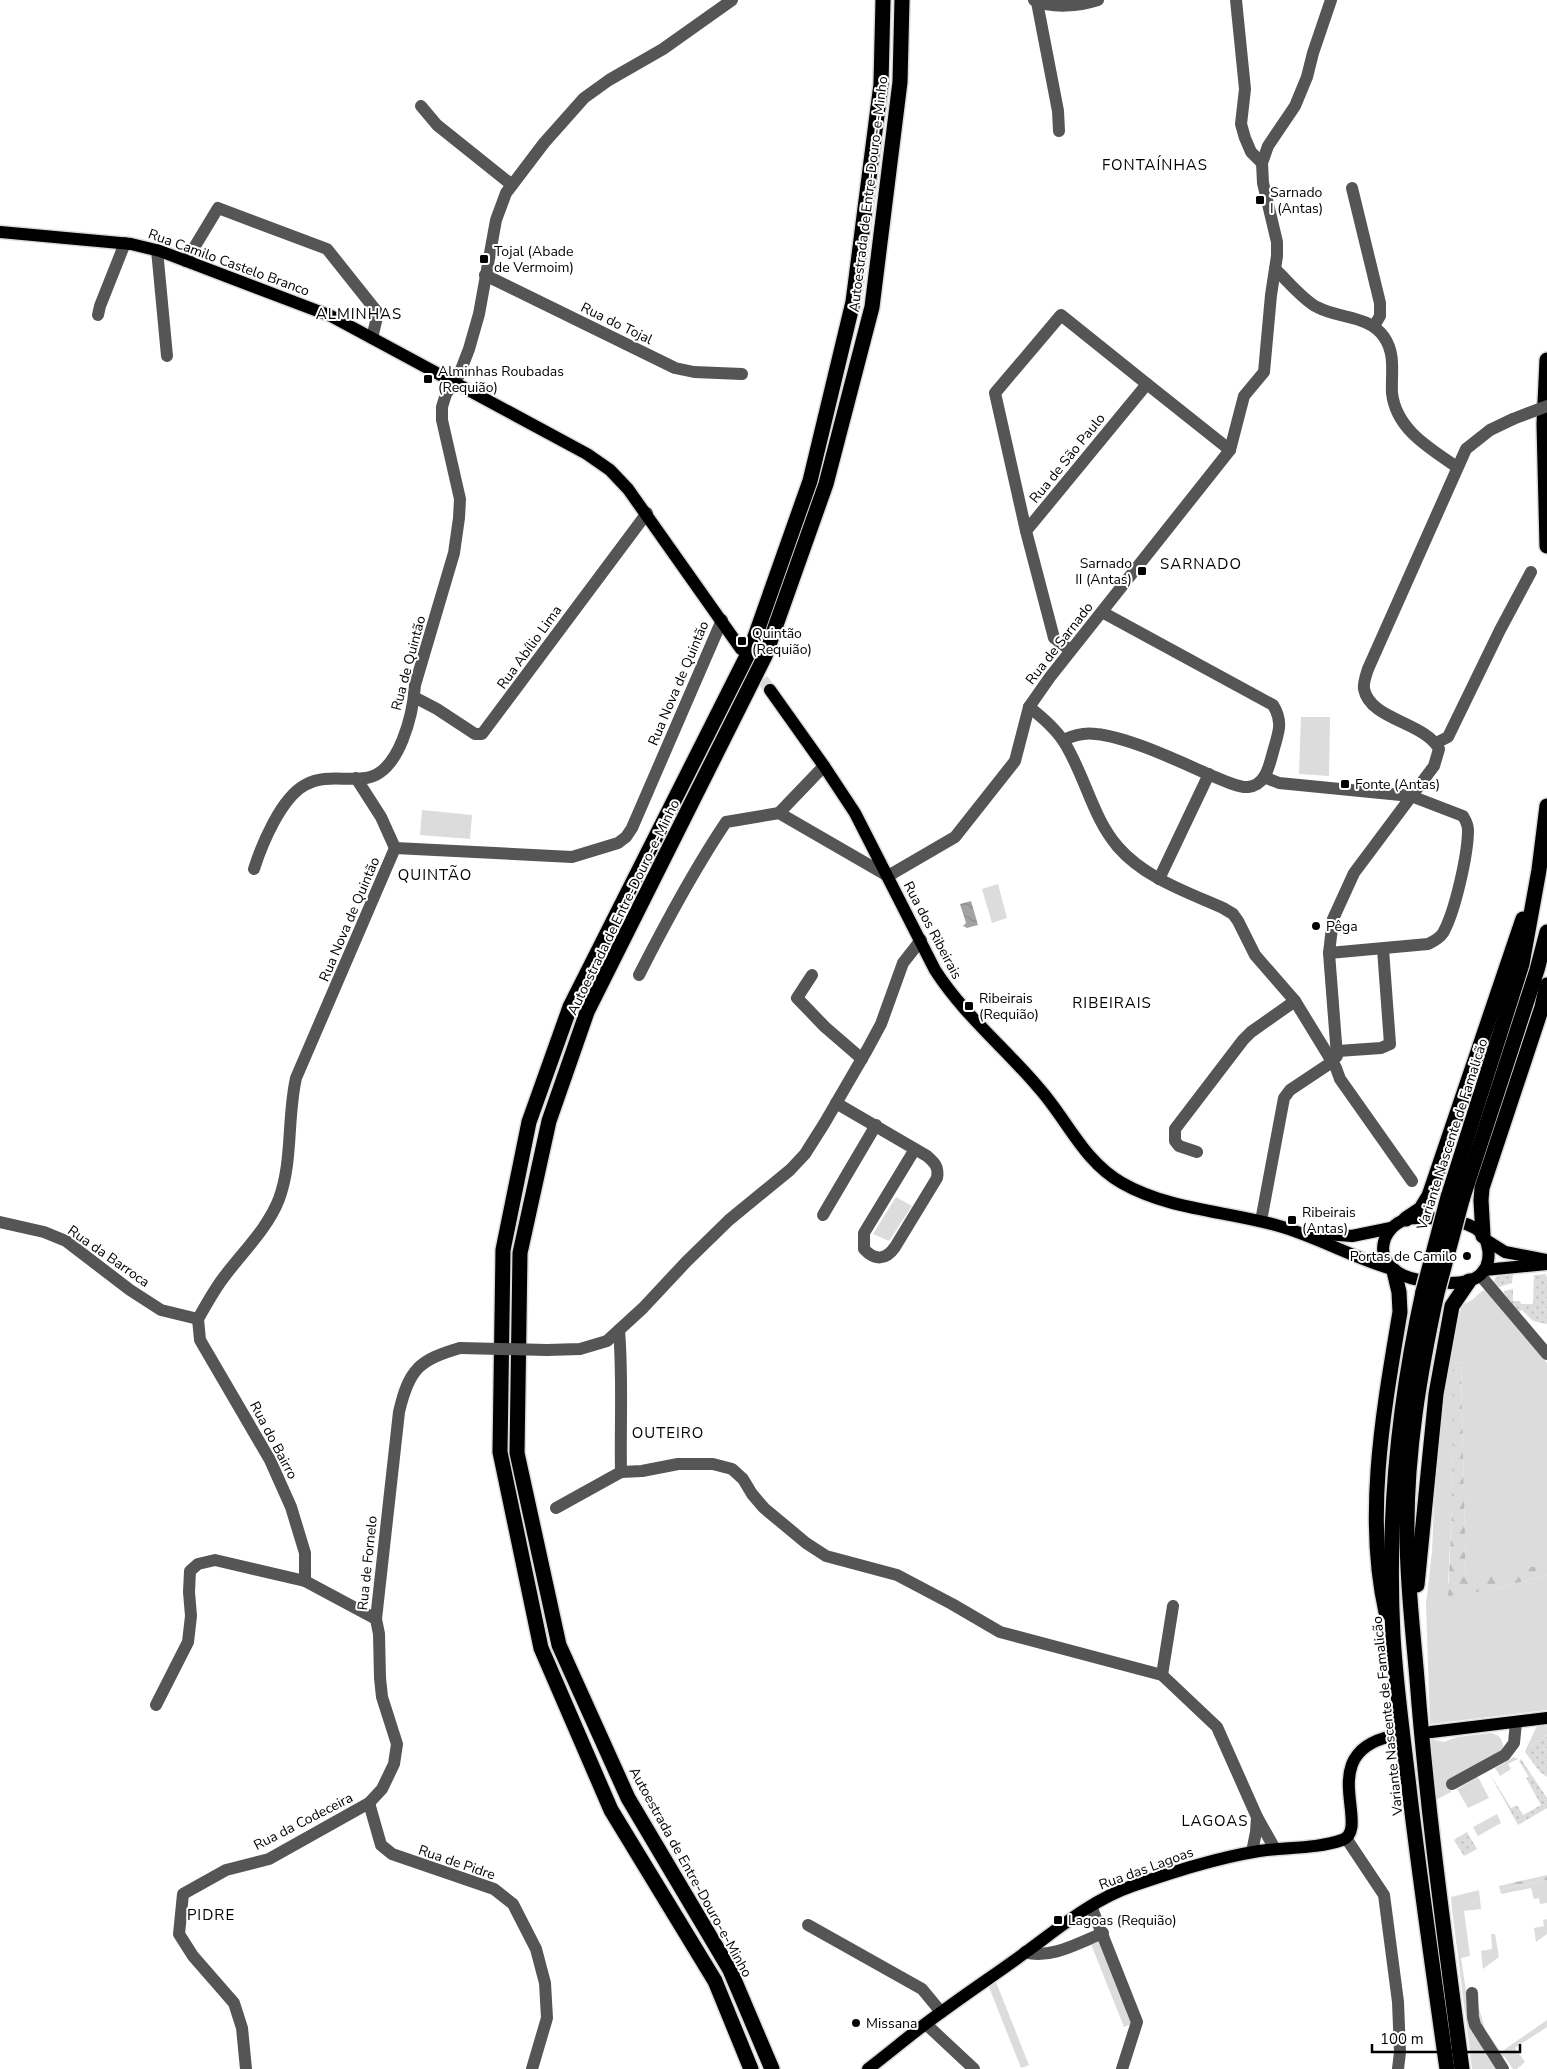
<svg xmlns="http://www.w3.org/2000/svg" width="1547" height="2069" font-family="'Nunito Sans',sans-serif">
<defs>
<pattern id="forest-firs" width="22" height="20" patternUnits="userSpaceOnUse" patternTransform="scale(1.25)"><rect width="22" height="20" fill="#dcdcdc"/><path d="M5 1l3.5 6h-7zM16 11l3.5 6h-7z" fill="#bbb"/></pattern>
<pattern id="garden-dots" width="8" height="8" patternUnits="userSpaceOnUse" patternTransform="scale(1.25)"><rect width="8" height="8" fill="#dcdcdc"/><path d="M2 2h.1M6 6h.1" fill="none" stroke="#bbb" stroke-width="1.8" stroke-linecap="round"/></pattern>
<pattern id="water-waves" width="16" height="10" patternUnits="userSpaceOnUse" patternTransform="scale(1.25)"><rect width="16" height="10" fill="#a3a3a3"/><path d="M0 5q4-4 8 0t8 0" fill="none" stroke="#8b8b8b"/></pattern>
</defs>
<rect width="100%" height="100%" fill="#fff"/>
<g fill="#dcdcdc">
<polygon points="1301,717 1330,717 1329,776 1299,774"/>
<polygon points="422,810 472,815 470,839 420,835"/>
<polygon points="998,884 1007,918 992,923 982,889"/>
<polygon points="896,1197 912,1206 889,1241 873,1234"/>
<polygon points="1483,1290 1488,1293 1547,1363 1547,1564 1466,1580 1461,1363 1454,1362 1452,1509 1448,1583 1490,1590 1547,1575 1547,1710 1430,1724 1426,1604 1432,1551 1435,1481 1448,1362 1462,1305 1472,1300"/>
<polygon points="1547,1725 1547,1735 1526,1749 1537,1726"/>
<path d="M1491 1733C1500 1735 1504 1741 1503 1750L1451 1779V1792L1436 1800 1431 1739 1444 1742 1457 1737Z"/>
<polygon points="1514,1757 1518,1759 1508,1764 1511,1769 1500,1776 1495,1768"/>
<polygon points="1478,1777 1489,1798 1468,1808 1457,1789"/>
<polygon points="1497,1814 1501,1823 1478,1836 1473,1827"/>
<polygon points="1547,1880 1547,1903 1540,1904 1539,1898 1534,1899 1531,1888 1501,1894 1500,1890"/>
<polygon points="1479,1890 1481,1909 1464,1911 1470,1956 1461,1958 1471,2024 1499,2069 1472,2069 1452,1909 1451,1897"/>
<polygon points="1547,1919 1547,1934 1536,1942 1534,1928 1544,1926 1543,1920"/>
<polygon points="1491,1934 1495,1934 1499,1957 1483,1969 1481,1951 1492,1949"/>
<polygon points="1101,1940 1134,2023 1124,2027 1091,1944"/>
<polygon points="996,1982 1029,2065 1021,2068 989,1987"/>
<polygon points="1476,1998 1485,2029 1501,2052 1547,2020 1547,2027 1515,2048 1525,2062 1517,2069 1513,2069 1504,2056 1499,2059 1481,2030"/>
</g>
<g fill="url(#forest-firs)">
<polygon points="1453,1362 1461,1363 1466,1579 1547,1564 1547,1575 1490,1590 1448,1596 1452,1509"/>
<polygon points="1547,1875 1547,1880 1500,1890 1499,1886"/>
</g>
<g fill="url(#garden-dots)">
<polygon points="1505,1274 1513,1274 1512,1283 1499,1287 1494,1282 1495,1278"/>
<polygon points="1546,1274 1547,1279 1547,1324 1533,1321 1522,1310 1519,1312 1504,1293 1504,1291 1513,1289 1513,1301 1520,1301 1521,1304 1533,1304 1534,1275"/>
<polygon points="1547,1735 1547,1777 1540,1772 1525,1752 1526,1749"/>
<polygon points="1521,1759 1547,1798 1547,1808 1518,1825 1488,1771 1511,1808 1517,1805 1523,1815 1541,1805 1526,1778 1529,1777 1519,1761"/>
<polygon points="1467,1832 1477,1849 1464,1856 1454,1840"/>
</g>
<polygon fill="url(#water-waves)" points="971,901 978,925 967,928 963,926 966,923 960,904"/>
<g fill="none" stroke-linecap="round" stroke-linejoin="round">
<polyline stroke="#d9d9d9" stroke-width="12" stroke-dasharray="12 6" stroke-linecap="butt" points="752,665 770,690"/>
<g stroke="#dbdbdb" stroke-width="15">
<g id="major">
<polyline points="0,232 131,244 160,251 331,316 587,454 610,470 628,489 741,649"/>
<path d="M770 690 824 766 855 813 935 970C964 1015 1004 1047 1038 1087 1067 1119 1083 1161 1122 1183 1169 1210 1228 1211 1279 1226 1318 1237 1353 1258 1392 1269"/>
<path d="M1412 1218C1431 1218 1458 1218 1475 1228 1491 1238 1493 1263 1480 1275 1472 1282 1461 1283 1451 1283 1434 1281 1413 1282 1399 1273 1371 1258 1383 1222 1412 1218Z"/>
<polyline points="1312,1233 1352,1236 1391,1228"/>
<polyline points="1486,1240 1505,1252 1547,1260"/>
<polyline points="1484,1270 1547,1264"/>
<polyline points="1431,1732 1547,1718"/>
<path d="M868 2069C893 2050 917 2029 943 2011 970 1991 999 1972 1026 1952 1059 1928 1092 1900 1132 1886 1173 1872 1216 1858 1259 1851 1286 1847 1316 1849 1342 1840 1373 1829 1313 1753 1392 1736"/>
</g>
</g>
<g stroke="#dbdbdb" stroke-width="18">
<g id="highway">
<polyline points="1547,360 1544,424 1547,546"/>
<polyline points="1448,1197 1522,964 1539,870 1547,806"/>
<polyline points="1462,1200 1537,970 1547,932"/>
<polyline points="1406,1219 1421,1209 1429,1196 1523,919"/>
<polyline points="1483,1236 1481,1200 1482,1188 1542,1007 1547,985"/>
<path d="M1423 1292C1398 1405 1387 1520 1393 1636 1396 1689 1404 1743 1410 1796 1421 1887 1434 1978 1447 2069"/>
<path d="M1437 1293C1420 1372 1406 1453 1407 1534 1407 1583 1413 1631 1417 1679 1427 1810 1445 1939 1462 2069"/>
<polyline points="1417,1585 1436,1394 1452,1306 1469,1281"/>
<path d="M1386 1612C1364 1515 1384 1408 1400 1312L1399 1292 1394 1271"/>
<polyline points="751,2069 715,1981 611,1810 541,1648 500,1452 503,1250 529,1122 570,1007 751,648 810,481 853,302 881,84 883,0"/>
<polyline points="772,2069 730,1970 628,1798 559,1645 517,1453 520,1253 549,1121 587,1012 765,656 826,484 872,307 900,82 902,0"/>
</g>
</g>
<g stroke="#555" stroke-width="12">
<path d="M1034 0C1053 9 1079 6 1098 0"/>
<polyline points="1236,0 1245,89 1241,124 1245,138 1251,152 1262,163"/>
<polyline points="1037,2 1058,111 1059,131"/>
<polyline points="421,106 437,125 512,185"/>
<polyline points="1352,188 1380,303 1380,316 1374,326"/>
<polyline points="157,250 167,356"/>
<polyline points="186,261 218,208 327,249 378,313 372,338"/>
<path d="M1275 269C1287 280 1303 300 1317 307 1339 319 1369 315 1384 337 1396 354 1391 374 1392 393 1396 429 1429 448 1457 467"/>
<polyline points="485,275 675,368 694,372 742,374"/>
<polyline points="98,315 100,306 125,243"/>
<polyline points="1026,531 995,393 1061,315 1147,384"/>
<polyline points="1070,650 1054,638 1026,531 1147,384 1230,450"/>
<polyline points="414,697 437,709 475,734 482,734 647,513"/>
<path d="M1029 707C1042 717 1055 728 1064 742 1085 775 1092 817 1118 847 1145 878 1187 892 1223 908L1233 914 1238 921 1255 955 1295 1001 1336 1068 1340 1079 1412 1181"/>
<path d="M1063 740C1074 735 1084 732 1096 734 1128 737 1178 761 1208 774 1218 778 1238 788 1248 787 1266 785 1269 766 1273 752 1278 733 1284 723 1273 705L1102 612"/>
<polyline points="1436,743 1448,737 1500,630 1531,572"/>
<path d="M1264 777 1279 783 1411 796 1463 816C1466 821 1468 824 1468 830 1468 854 1455 912 1443 933 1439 939 1434 941 1428 944L1329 953"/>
<polyline points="356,778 381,817 395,848"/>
<polyline points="779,813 824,766"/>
<polyline points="395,848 572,857 618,843 626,837 632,828 722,620"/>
<path d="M254 869C262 844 281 798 305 785 325 774 345 781 366 778 400 773 413 713 415 685L454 553 459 518 460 499 442 420V407L446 394 459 375 469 349 479 314 496 220 506 193 544 143 584 98 609 80 663 49 732 0"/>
<polyline points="1159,879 1209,774"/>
<path d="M639 975C666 922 693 871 726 822L779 813 888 876 955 837 1015 761 1029 707 1050 677 1230 450 1244 396 1264 372 1271 295 1277 256V242L1263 183 1262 163 1268 146 1295 106 1307 77 1313 53 1331 0"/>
<polyline points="812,975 797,998 825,1027 862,1059"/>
<polyline points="1338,1051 1381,1048 1390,1044 1383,949"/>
<path d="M836 1103 927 1156C935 1163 939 1167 937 1178L895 1247C886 1260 875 1261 864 1249V1233L915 1149"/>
<polyline points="1197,1152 1179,1146 1175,1141 1175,1129 1243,1040 1251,1032 1295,1001"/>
<polyline points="823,1215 876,1125"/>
<path d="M1261 1221 1284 1098 1290 1090 1332 1062 1337 1056 1329 953 1333 919 1354 873 1434 766 1439 749C1425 722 1370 720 1364 689 1363 683 1366 675 1368 669L1466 449 1490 430 1513 419"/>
<polyline points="0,1222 44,1232 66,1241 130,1290 161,1310 198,1319"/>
<polyline points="1480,1275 1547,1354"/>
<path d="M198 1319C206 1305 214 1290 224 1277 242 1253 268 1228 279 1199 293 1161 287 1118 296 1078L395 848"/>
<polyline points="198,1319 200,1340 270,1460 291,1507 305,1553 305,1581 376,1619"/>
<polyline points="547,1350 580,1349 607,1341 643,1308 686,1262 729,1220 790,1170 805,1154 824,1124 867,1050 881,1024 903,963 921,940"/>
<polyline points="621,1472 642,1471 678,1464 713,1464 732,1469 743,1479 752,1494 764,1508 806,1543 826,1556 897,1575 952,1604 1000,1632 1162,1675 1217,1727 1257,1817 1256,1832 1252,1852"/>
<path d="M556 1508 621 1472C620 1425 623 1378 619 1330"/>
<polyline points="1162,1675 1173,1606"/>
<polyline points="156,1705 188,1642 191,1616 189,1592 190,1571 198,1564 215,1560 305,1581"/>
<polyline points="1452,1784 1505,1755 1514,1743 1516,1722"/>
<polyline points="369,1803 381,1845 392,1854 494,1889 513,1904 536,1949 545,1983 547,2018 532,2069"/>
<polyline points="1257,1817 1275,1849"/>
<polyline points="1346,1838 1384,1895 1398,2002 1400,2052 1398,2069"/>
<polyline points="1091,1906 1137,2022 1122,2069"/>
<polyline points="808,1925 922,1989 941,2012"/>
<path d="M1025 1952C1050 1960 1080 1942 1103 1933"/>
<polyline points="1472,1993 1473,2017 1475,2025 1503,2069"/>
<polyline points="927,2025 974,2069"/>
<path d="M246 2069 242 2028 234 2003 193 1956 179 1934 183 1894 226 1870 269 1859 369 1803 382 1789 394 1764 397 1744 382 1697 380 1678 379 1634 376 1619 399 1412C409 1369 419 1360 460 1348"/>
</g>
<use href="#major" stroke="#000" stroke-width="12"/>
<use href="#highway" stroke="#000" stroke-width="15"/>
<g stroke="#dbdbdb" stroke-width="18" stroke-linecap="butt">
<g id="highway-bridge">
<polyline points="1423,1292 1448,1197"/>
<polyline points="1437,1293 1462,1200"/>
</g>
</g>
<g stroke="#555" stroke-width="12">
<polyline points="1513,419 1547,406"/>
<polyline points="460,1348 547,1350"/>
</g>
<use href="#highway-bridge" stroke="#000" stroke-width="15"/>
</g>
<g fill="#000" stroke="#fff" stroke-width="2">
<rect x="1255" y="195" width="10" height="10" rx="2.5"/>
<rect x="479" y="254" width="10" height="10" rx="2.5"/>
<rect x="423" y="374" width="10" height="10" rx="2.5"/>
<rect x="1137" y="566" width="10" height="10" rx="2.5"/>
<rect x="737" y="636" width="10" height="10" rx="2.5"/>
<rect x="1340" y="779" width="10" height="10" rx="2.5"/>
<circle cx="1316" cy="926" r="5"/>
<rect x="964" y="1001" width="10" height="10" rx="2.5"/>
<rect x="1287" y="1215" width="10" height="10" rx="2.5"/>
<circle cx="1467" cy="1256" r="5"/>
<rect x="1053" y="1915" width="10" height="10" rx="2.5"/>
<circle cx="856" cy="2023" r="5"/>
</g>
<g text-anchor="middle" stroke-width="4" stroke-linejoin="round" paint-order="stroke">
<g font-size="14" fill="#000" stroke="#fff" text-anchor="start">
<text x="1270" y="197">Sarnado<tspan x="1270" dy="16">I (Antas)</tspan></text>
<text x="494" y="256">Tojal (Abade<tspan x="494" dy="16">de Vermoim)</tspan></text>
<text x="438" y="376">Alminhas Roubadas<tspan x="438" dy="16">(Requião)</tspan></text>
<text x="1132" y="568" text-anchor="end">Sarnado<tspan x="1132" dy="16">II (Antas)</tspan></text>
<text x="752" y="638">Quintão<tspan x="752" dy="16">(Requião)</tspan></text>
<text x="1355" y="789">Fonte (Antas)</text>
<text x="1326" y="931">Pêga</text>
<text x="979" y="1003">Ribeirais<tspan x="979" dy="16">(Requião)</tspan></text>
<text x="1302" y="1217">Ribeirais<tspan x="1302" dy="16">(Antas)</tspan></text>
<text x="1457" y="1261" text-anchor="end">Portas de Camilo</text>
<text x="1068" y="1925">Lagoas (Requião)</text>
<text x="866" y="2028">Missana</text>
</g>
<g font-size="14" fill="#000" stroke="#fff">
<text transform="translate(868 194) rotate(-83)" y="5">Autoestrada de Entre-Douro-e-Minho</text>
<text transform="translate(229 262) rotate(20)" y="5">Rua Camilo Castelo Branco</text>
<text transform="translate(617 323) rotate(26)" y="5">Rua do Tojal</text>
<text transform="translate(1067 458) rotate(-51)" y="5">Rua de São Paulo</text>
<text transform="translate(1059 643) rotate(-52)" y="5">Rua de Sarnado</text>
<text transform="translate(529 647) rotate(-54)" y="5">Rua Abílio Lima</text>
<text transform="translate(408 663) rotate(-75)" y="5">Rua de Quintão</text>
<text transform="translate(678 683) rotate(-67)" y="5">Rua Nova de Quintão</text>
<text transform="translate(623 907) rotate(-64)" y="5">Autoestrada de Entre-Douro-e-Minho</text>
<text transform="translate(349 919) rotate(-67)" y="5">Rua Nova de Quintão</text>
<text transform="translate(933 930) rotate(62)" y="5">Rua dos Ribeirais</text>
<text transform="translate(1452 1134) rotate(-72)" y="5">Variante Nascente de Famalicão</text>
<text transform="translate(109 1256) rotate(35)" y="5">Rua da Barroca</text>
<text transform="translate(274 1440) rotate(62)" y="5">Rua do Bairro</text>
<text transform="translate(367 1563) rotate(-84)" y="5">Rua de Fornelo</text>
<text transform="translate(1387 1716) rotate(-96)" y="5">Variante Nascente de Famalicão</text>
<text transform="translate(303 1821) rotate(-27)" y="5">Rua da Codeceira</text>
<text transform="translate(457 1862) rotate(19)" y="5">Rua de Pidre</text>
<text transform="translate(1146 1868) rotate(-20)" y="5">Rua das Lagoas</text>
<text transform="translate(691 1872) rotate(61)" y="5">Autoestrada de Entre-Douro-e-Minho</text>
</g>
<g font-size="15" letter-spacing="1" fill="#000" stroke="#fff">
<text x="1155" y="170">FONTAÍNHAS</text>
<text x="359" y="319">ALMINHAS</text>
<text x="1201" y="569">SARNADO</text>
<text x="435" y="880">QUINTÃO</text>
<text x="1112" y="1008">RIBEIRAIS</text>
<text x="668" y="1438">OUTEIRO</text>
<text x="1215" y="1826">LAGOAS</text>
<text x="211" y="1920">PIDRE</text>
</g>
</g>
<path d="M1372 2044v8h148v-8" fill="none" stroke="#000000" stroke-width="2.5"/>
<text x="1380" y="2044" font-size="15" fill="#000000" stroke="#ffffff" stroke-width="4" paint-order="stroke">100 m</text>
</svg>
